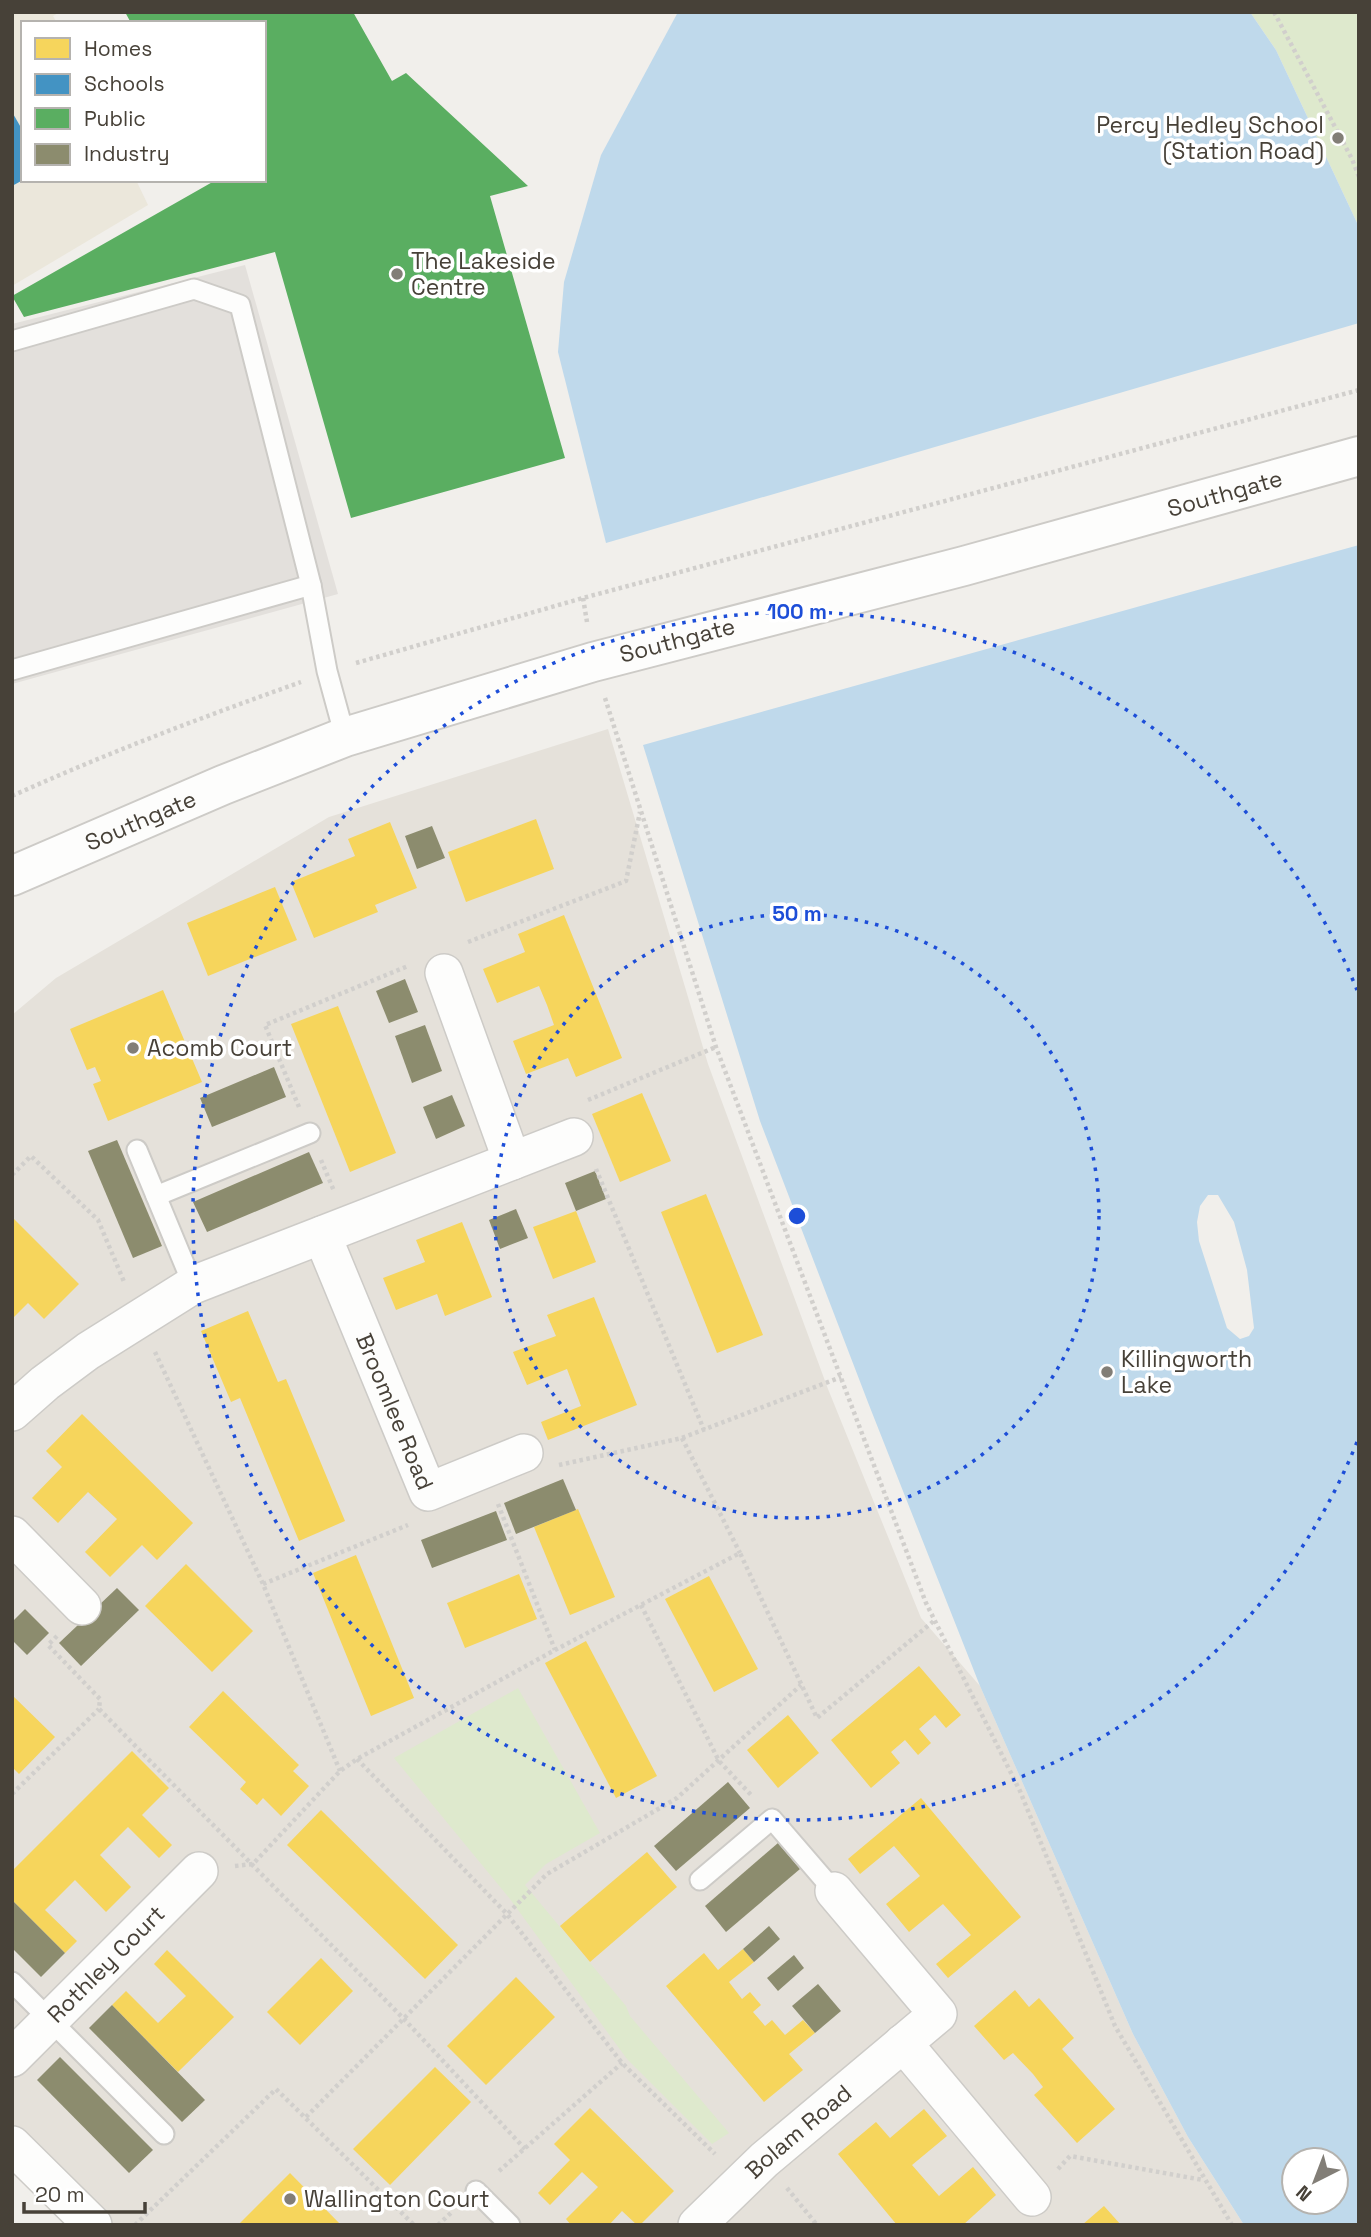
<svg xmlns="http://www.w3.org/2000/svg" width="1371" height="2237" font-family="'Space Grotesk',sans-serif">
<rect width="100%" height="100%" fill="#f1efeb"/>
<polygon fill="#e5e1da" points="608,729 708,1064 828,1389 921,1618 980,1686 1133,2034 1188,2137 1244,2225 70,2225 12,2170 12,1015 56,978 329,817"/>
<polygon fill="#ebe7db" points="12,12 60,12 53,16 57,23 23,23 23,180 136,180 148,205 12,286"/>
<g fill="#dee9cd">
<polygon points="1250,12 1359,12 1359,227 1276,50"/>
<polygon points="518,1688 600,1833 546,1864 525,1885 626,2006 630,2016 729,2133 712,2144 627,2059 510,1899 394,1758"/>
</g>
<polygon fill="#e3e0dc" points="245,265 338,594 12,684 12,324"/>
<g fill="#bfd9eb" fill-rule="evenodd">
<polygon points="678,12 1250,12 1276,50 1359,227 1359,323 606,543 558,352 564,282 601,155"/>
<path d="M1359 545V2225H1244L1188 2137 1133 2034 980 1686 869 1405 760 1121 643 745ZM1208 1195H1218L1234 1222 1247 1270 1254 1328 1249 1336 1240 1339 1227 1328 1199 1241 1197 1222 1200 1206ZM1294 2160H1336V2202H1294Z"/>
</g>
<g fill="#f6d55c">
<polygon points="536,819 554,869 466,902 448,852"/>
<polygon points="390,822 417,888 375,905 378,912 314,938 291,882 355,856 348,839"/>
<polygon points="275,887 297,940 208,976 187,923"/>
<polygon points="564,915 622,1058 576,1077 568,1058 526,1074 513,1041 554,1025 547,1005 539,986 497,1003 483,969 525,952 518,934"/>
<polygon points="163,990 202,1082 108,1121 93,1084 101,1081 95,1067 87,1070 70,1029"/>
<polygon points="338,1006 396,1153 350,1172 291,1024"/>
<polygon points="642,1093 671,1161 620,1182 592,1114"/>
<polygon points="706,1194 763,1335 717,1353 661,1212"/>
<polygon points="576,1211 596,1262 553,1279 533,1227"/>
<polygon points="12,1217 79,1284 44,1319 28,1303 12,1319"/>
<polygon points="462,1222 492,1297 445,1316 437,1294 396,1310 383,1278 425,1262 416,1240"/>
<polygon points="594,1297 637,1405 548,1440 541,1422 581,1406 567,1369 527,1385 513,1352 556,1336 547,1315"/>
<polygon points="248,1311 278,1382 286,1379 345,1521 299,1541 240,1398 231,1402 201,1331"/>
<polygon points="82,1414 193,1523 157,1560 142,1545 110,1577 85,1552 117,1519 88,1492 58,1523 32,1498 62,1467 46,1451"/>
<polygon points="578,1509 615,1597 570,1615 534,1527"/>
<polygon points="356,1555 414,1698 371,1716 313,1573"/>
<polygon points="186,1564 253,1631 212,1672 145,1606"/>
<polygon points="519,1574 537,1619 465,1648 447,1603"/>
<polygon points="709,1576 758,1669 714,1692 665,1599"/>
<polygon points="586,1641 657,1776 616,1798 545,1663"/>
<polygon points="919,1666 961,1715 946,1728 935,1715 919,1729 931,1743 918,1755 905,1740 891,1752 900,1763 871,1788 831,1740"/>
<polygon points="223,1691 299,1765 293,1771 309,1786 281,1816 263,1798 257,1805 240,1789 246,1782 189,1727"/>
<polygon points="12,1695 55,1737 19,1774 12,1767"/>
<polygon points="788,1715 819,1753 778,1788 747,1750"/>
<polygon points="132,1751 169,1788 142,1815 172,1845 159,1858 128,1827 100,1855 131,1887 106,1912 75,1880 45,1910 77,1941 65,1953 12,1900 12,1871"/>
<polygon points="921,1798 1021,1917 948,1978 936,1964 971,1935 943,1904 909,1932 886,1904 920,1876 894,1846 860,1874 848,1859"/>
<polygon points="321,1810 458,1945 425,1979 287,1845"/>
<polygon points="647,1852 677,1887 590,1962 560,1926"/>
<polygon points="743,1949 754,1962 729,1982 742,1999 750,1992 761,2005 753,2012 765,2026 772,2020 785,2035 803,2020 815,2033 789,2054 803,2070 764,2102 666,1986 704,1953 718,1970"/>
<polygon points="167,1950 234,2017 178,2072 112,2005 126,1991 158,2023 186,1996 154,1964"/>
<polygon points="321,1958 353,1991 300,2045 267,2012"/>
<polygon points="516,1977 555,2017 486,2085 447,2046"/>
<polygon points="1015,1990 1029,2007 1039,1998 1074,2038 1062,2049 1115,2109 1077,2143 1034,2095 1043,2087 1033,2074 1013,2053 1004,2060 974,2026"/>
<polygon points="435,2067 471,2102 390,2185 353,2149"/>
<polygon points="590,2108 674,2191 640,2225 637,2225 622,2211 609,2225 571,2225 566,2219 598,2187 582,2172 550,2205 538,2193 570,2160 554,2144"/>
<polygon points="924,2109 947,2136 912,2165 939,2196 973,2167 996,2195 963,2225 897,2225 838,2154 876,2122 890,2138"/>
<polygon points="290,2173 341,2225 238,2225"/>
<polygon points="1104,2206 1121,2225 1082,2225"/>
</g>
<polygon fill="#4393c3" points="12,112 23,131 23,180 12,186"/>
<polygon fill="#5aae61" points="125,12 353,12 392,81 406,73 528,186 490,196 565,458 351,518 275,252 24,317 12,296 216,180 264,180 264,23 131,23"/>
<g fill="#8c8c6e">
<polygon points="432,826 445,858 417,869 405,836"/>
<polygon points="405,979 418,1012 389,1023 376,991"/>
<polygon points="425,1025 442,1071 412,1083 395,1036"/>
<polygon points="274,1067 286,1097 212,1127 200,1098"/>
<polygon points="452,1095 465,1126 436,1139 423,1107"/>
<polygon points="117,1140 162,1246 133,1258 88,1151"/>
<polygon points="309,1152 323,1183 207,1232 193,1202"/>
<polygon points="595,1171 606,1199 576,1211 565,1183"/>
<polygon points="516,1209 528,1238 500,1249 489,1220"/>
<polygon points="563,1479 576,1510 516,1534 504,1503"/>
<polygon points="496,1511 507,1540 432,1568 421,1540"/>
<polygon points="117,1588 139,1610 81,1666 59,1643"/>
<polygon points="25,1609 49,1633 27,1655 12,1640 12,1622"/>
<polygon points="728,1782 750,1808 676,1871 654,1846"/>
<polygon points="778,1843 800,1869 726,1932 705,1906"/>
<polygon points="12,1900 65,1953 41,1977 12,1948"/>
<polygon points="769,1926 780,1939 754,1962 743,1949"/>
<polygon points="794,1955 804,1968 778,1991 767,1978"/>
<polygon points="818,1984 841,2011 815,2033 792,2006"/>
<polygon points="112,2005 205,2100 182,2122 89,2028"/>
<polygon points="60,2057 153,2150 129,2173 37,2080"/>
</g>
<g fill="none" stroke-linecap="round" stroke-linejoin="round">
<g stroke="#cdcbc7" stroke-width="23">
<g id="service">
<polyline points="12,341 194,289 240,305 311,585 327,671 345,737"/>
<polyline points="12,670 311,585"/>
<polyline points="137,1150 193,1285"/>
<polyline points="156,1196 310,1133"/>
<polyline points="700,1880 772,1819 834,1891"/>
<polyline points="12,1982 164,2134"/>
<polyline points="476,2191 510,2225"/>
</g>
</g>
<g stroke="#cdcbc7" stroke-width="40">
<g id="minor">
<polyline points="444,973 512,1161"/>
<path id="s1" d="M322 1235 428 1492 524 1453"/>
<polyline points="12,1412 45,1383 88,1351 193,1285 574,1137"/>
<polyline points="12,1535 82,1606"/>
<polyline points="903,2043 1032,2197"/>
<path id="s2" d="M12 2058 199 1871"/>
<polyline points="12,2145 93,2225"/>
<path id="s3" d="M697 2225 764 2160 938 2014 834 1891"/>
</g>
</g>
<g stroke="#cdcbc7" stroke-width="42">
<g id="tertiary">
<path id="s4" d="M12 876 223 785 345 737 593 662 964 566 1359 456"/>
</g>
</g>
<g stroke="#d1cfcc" stroke-width="4.5" stroke-dasharray="3.5 3.5" stroke-linecap="butt">
<polyline points="1274,12 1352,159 1359,177"/>
<polyline points="583,598 587,622"/>
<polyline points="356,663 583,598 1359,390"/>
<polyline points="605,698 716,1047 926,1603 1020,1791 1115,2026 1232,2225"/>
<path d="M12 796C107 753 203 717 301 682"/>
<polyline points="468,942 626,881 640,812"/>
<polyline points="588,1100 716,1047"/>
<polyline points="299,1107 265,1025 408,966"/>
<polyline points="321,1160 334,1191"/>
<polyline points="596,1169 704,1430"/>
<polyline points="12,1175 31,1156 98,1220 125,1284"/>
<polyline points="155,1352 263,1584 340,1771"/>
<polyline points="682,1438 740,1553"/>
<polyline points="559,1465 682,1438 841,1377"/>
<polyline points="498,1504 555,1650"/>
<polyline points="263,1584 408,1525"/>
<polyline points="641,1605 719,1761 753,1797"/>
<polyline points="57,1636 48,1645 100,1699 99,1709 404,2019 525,2149"/>
<polyline points="357,1759 507,1914 622,2063 715,2154"/>
<polyline points="12,1794 99,1709"/>
<polyline points="235,1866 253,1864 340,1771 357,1759 555,1650 740,1553 817,1718 935,1620"/>
<polyline points="306,2117 547,1874 677,1798 801,1685"/>
<polyline points="1058,2169 1070,2156 1203,2180"/>
<polyline points="499,2171 622,2063"/>
<polyline points="787,2188 817,2225"/>
<polyline points="135,2225 276,2089 414,2225"/>
<polyline points="438,2225 453,2211"/>
</g>
<use href="#service" stroke="#fdfdfc" stroke-width="19"/>
<use href="#minor" stroke="#fdfdfc" stroke-width="37"/>
<use href="#tertiary" stroke="#fdfdfc" stroke-width="38"/>
</g>
<g fill="none" stroke="#1d4ed8" stroke-width="3.5" stroke-dasharray="3.5 7">
<circle cx="797" cy="1216" r="302"/>
<path d="M1357 1442A604 604 0 1 1 1357 990"/>
</g>
<g fill="#827e77" stroke="#fff" stroke-width="2.5">
<circle cx="1338" cy="138" r="7"/>
<circle cx="397" cy="274" r="7"/>
<circle cx="133" cy="1048" r="7"/>
<circle cx="1107" cy="1372" r="7"/>
<circle cx="290" cy="2199" r="7"/>
</g>
<g text-anchor="middle" stroke-width="7" stroke-linejoin="round" paint-order="stroke">
<g font-size="23" fill="#474138" stroke="#fff" text-anchor="start">
<text x="1324" y="133" text-anchor="end">Percy Hedley School<tspan x="1324" dy="26">(Station Road)</tspan></text>
<text x="411" y="269">The Lakeside<tspan x="411" dy="26">Centre</tspan></text>
<text x="147" y="1056">Acomb Court</text>
<text x="1121" y="1367">Killingworth<tspan x="1121" dy="26">Lake</tspan></text>
<text x="304" y="2207">Wallington Court</text>
</g>
<g font-size="23" fill="#474138" stroke="#fff">
<text dy="8" stroke="none"><textPath href="#s4" startOffset="1274">Southgate</textPath></text>
<text dy="8" stroke="none"><textPath href="#s4" startOffset="707">Southgate</textPath></text>
<text dy="8" stroke="none"><textPath href="#s4" startOffset="140">Southgate</textPath></text>
<text dy="8" stroke="none"><textPath href="#s1" startOffset="191">Broomlee Road</textPath></text>
<text dy="8" stroke="none"><textPath href="#s2" startOffset="133">Rothley Court</textPath></text>
<text dy="8" stroke="none"><textPath href="#s3" startOffset="138">Bolam Road</textPath></text>
</g>
</g>
<circle cx="797" cy="1216" r="10" fill="#1d4ed8" stroke="#fff" stroke-width="3.5"/>
<g font-size="21" text-anchor="middle" font-weight="bold" fill="#1d4ed8" stroke="#fff" stroke-width="7" stroke-linejoin="round" paint-order="stroke">
<text x="797" y="619">100 m</text>
<text x="797" y="921">50 m</text>
</g>
<rect width="1371" height="2237" fill="none" stroke="#474138" stroke-width="28"/>
<rect x="21" y="21" width="245" height="161" fill="#ffffff" stroke="#b5b3af" stroke-width="2"/>
<rect x="35" y="38" width="35" height="21" fill="#f6d55c" stroke="#b5b3af" stroke-width="2"/>
<text x="84" y="56" font-size="21" fill="#474138">Homes</text>
<rect x="35" y="74" width="35" height="21" fill="#4393c3" stroke="#b5b3af" stroke-width="2"/>
<text x="84" y="91" font-size="21" fill="#474138">Schools</text>
<rect x="35" y="108" width="35" height="21" fill="#5aae61" stroke="#b5b3af" stroke-width="2"/>
<text x="84" y="126" font-size="21" fill="#474138">Public</text>
<rect x="35" y="144" width="35" height="21" fill="#8c8c6e" stroke="#b5b3af" stroke-width="2"/>
<text x="84" y="161" font-size="21" fill="#474138">Industry</text>
<g transform="translate(1315 2181) rotate(222)"><circle r="33" fill="#ffffff" stroke="#b5b3af" stroke-width="2"/>
<path d="M0-5L12 26L0 18L-12 26Z" fill="#827e77"/>
<text y="-10" font-size="19" font-weight="bold" text-anchor="middle" fill="#474138">N</text>
</g>
<path d="M24 2202v10h121v-10" fill="none" stroke="#474138" stroke-width="3.5"/>
<text x="35" y="2202" font-size="21" fill="#474138" stroke="#ffffff" stroke-width="5" paint-order="stroke">20 m</text>
</svg>
